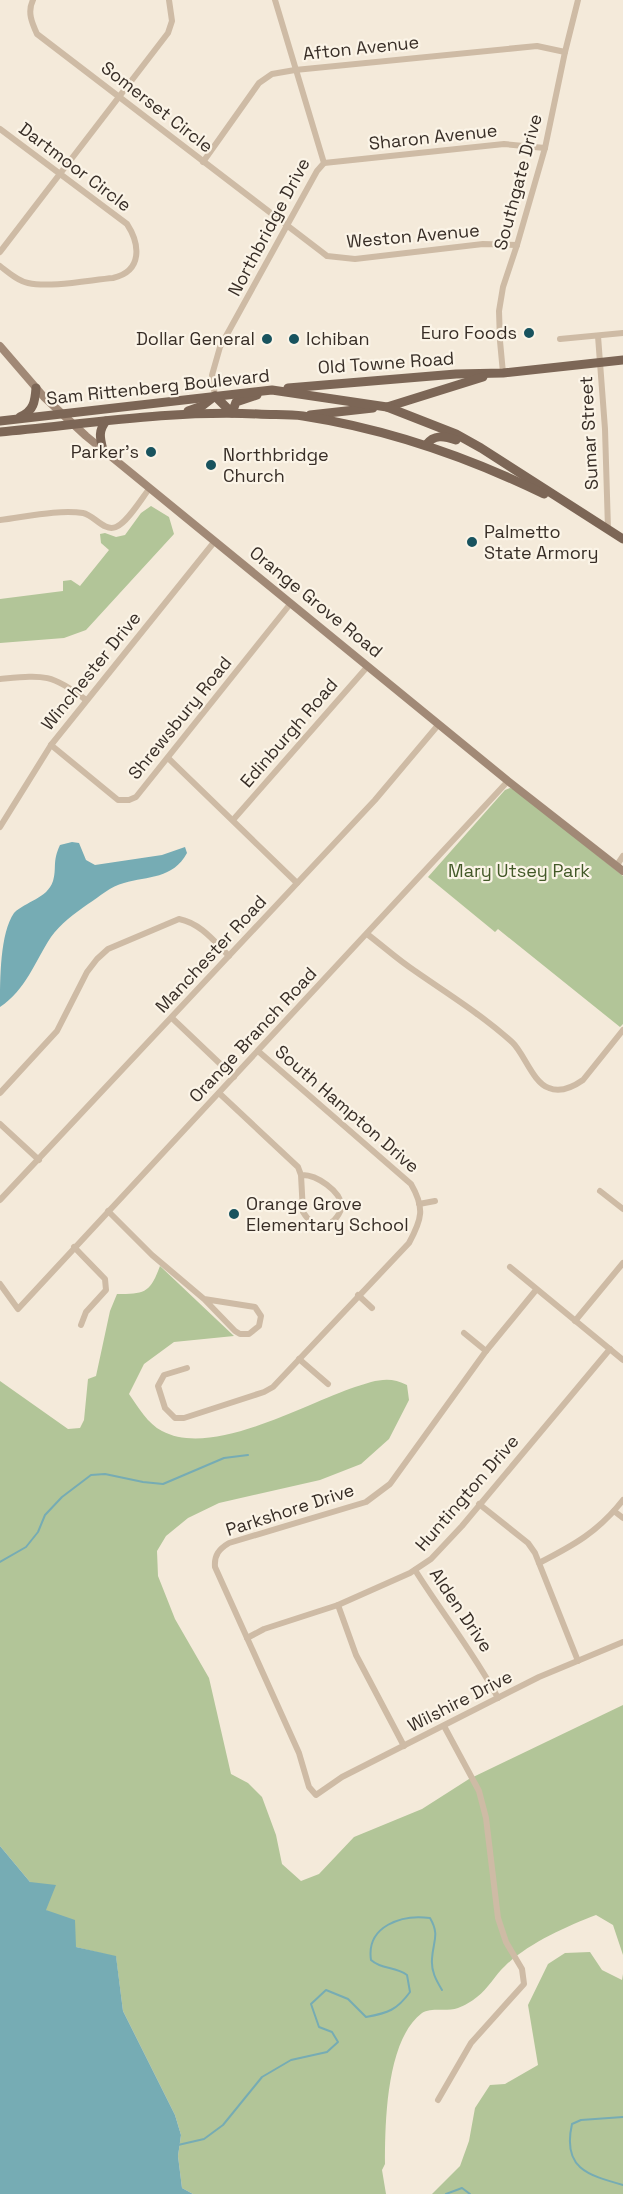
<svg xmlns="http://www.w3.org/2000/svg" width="623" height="2194" font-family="'Space Grotesk',sans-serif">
<rect width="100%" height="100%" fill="#f4eada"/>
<g fill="#b2c598">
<polygon points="151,506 169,517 174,534 86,630 64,638 0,643 0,599 63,591 63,581 71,580 80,586 109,550 101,543 100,534 105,533 116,537 125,535 141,513"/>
<polygon points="510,788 516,790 623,876 623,1024 620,1027 498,929 495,932 428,877 505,790"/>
<path d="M160 1266 234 1336 174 1342 144 1364 129 1394C138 1407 148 1424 162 1431 212 1458 304 1404 355 1387 373 1381 389 1375 407 1385L409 1400 389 1439 361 1464 320 1480 219 1503 188 1518 166 1536 157 1551 158 1576 175 1619 209 1678 231 1774 248 1783 262 1797 276 1835 282 1864 301 1881 319 1874 354 1837 422 1809 469 1779 623 1705V1955L613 1925 596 1915C567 1926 527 1944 505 1966 495 1975 488 1989 477 1997 472 2001 464 2006 458 2008 447 2012 431 2007 422 2013 386 2040 385 2123 385 2164L382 2170 386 2194H193L182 2188 178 2156 181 2135 175 2115 123 2011 116 1957 76 1947 46 1910 30 1882 0 1846V1381L68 1429 80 1428 84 1420 88 1379 96 1376 110 1311 117 1294C145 1294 150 1293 160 1266Z"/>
<polygon points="590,1952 602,1970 622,1980 623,1974 623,2194 432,2194 460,2166 469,2141 475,2108 490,2085 505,2084 538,2065 528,2005 548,1964 565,1953"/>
</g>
<g fill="#76acb4">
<path d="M72 842 79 843 86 860 95 865 162 855 185 847 187 853C173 879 148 876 124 883 111 886 99 897 88 904 75 913 60 924 51 937 35 961 26 990 0 1007 0 979 0 933 14 913 26 901 47 899 53 881 57 868 52 862 60 845Z"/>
<polygon points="0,1846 30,1882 56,1885 46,1910 75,1920 76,1947 116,1956 123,2011 175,2115 181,2135 178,2156 182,2188 193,2194 0,2194"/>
</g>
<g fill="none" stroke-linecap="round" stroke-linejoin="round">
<g stroke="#76acb4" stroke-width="2">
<polyline points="0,1562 26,1547 38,1532 45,1515 62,1497 91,1475 105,1474 143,1482 163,1484 224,1458 248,1455"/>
<path d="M623 2117 581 2120 572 2124C562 2168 587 2175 623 2185"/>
<path d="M178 2145 204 2139 223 2125 262 2077 291 2060 327 2052 338 2042 332 2032 319 2027 311 2004 326 1990 348 1999 366 2017C388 2013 397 2010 410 1992L407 1975C395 1966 382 1970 371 1960 366 1926 402 1914 430 1918 440 1935 433 1941 432 1959 431 1971 436 1980 442 1990"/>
<polyline points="446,2194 462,2188 470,2194"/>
</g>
<g stroke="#cebba5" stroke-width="6">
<path d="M33 0C27 12 32 23 37 34L327 256 355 259 483 244 517 245"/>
<path d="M0 129 127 224C140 244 143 271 113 278 90 280 50 288 28 283 18 281 9 273 0 266"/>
<polyline points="203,162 259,83 272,74 295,70 537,46 565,52"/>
<polyline points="324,163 504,144 545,148"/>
<polyline points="0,252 168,33 172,21 169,0"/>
<polyline points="598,336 605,429 608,529"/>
<polyline points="560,339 623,333"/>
<polyline points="503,373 500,341 499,311 503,287 517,245 545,148 565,52 578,0"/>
<polyline points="215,396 212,375 220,347 317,171 324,163 275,0"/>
<path d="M0 520C25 517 59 509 83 513 94 515 104 532 116 527 127 523 142 498 149 489"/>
<path d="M0 679C43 675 51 673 86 700"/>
<polyline points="51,745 118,800 129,800 136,797 291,603"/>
<polyline points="168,758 297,883"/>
<polyline points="233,820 368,666"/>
<polyline points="0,827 51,745 215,541"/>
<polyline points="617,865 623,856"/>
<path d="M367 934C383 946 398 960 415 971 448 994 482 1015 512 1042 524 1053 533 1083 549 1088 561 1093 573 1087 583 1080L623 1030"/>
<polyline points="172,1018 234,1077"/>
<path d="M0 1093 57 1031 87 972 97 959 108 949 179 919C200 923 214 941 229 956"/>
<path d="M219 1093 298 1167 301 1175 303 1212C315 1232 334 1229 342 1207 341 1191 316 1174 301 1175"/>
<polyline points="0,1124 39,1160"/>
<polyline points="600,1191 623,1209"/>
<polyline points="0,1200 375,800 439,724"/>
<polyline points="419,1204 435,1201"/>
<polyline points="108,1211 152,1255 204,1299 235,1331 240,1334 249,1334 259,1326 261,1316 255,1307 204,1299"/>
<polyline points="74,1247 105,1279 106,1290 86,1312 81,1325"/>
<polyline points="510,1267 623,1360"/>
<polyline points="0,1284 18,1309 508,781"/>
<path d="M536 1290 486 1351 390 1484 366 1502 229 1543C219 1549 214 1555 215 1567L299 1753 309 1787 316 1795 342 1777 539 1677 623 1642"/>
<polyline points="358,1295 372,1308"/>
<polyline points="575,1321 623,1263"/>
<polyline points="464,1333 486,1351"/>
<polyline points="299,1359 328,1384"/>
<path d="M187 1368 164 1375 158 1386 165 1408 175 1418H184L264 1392 273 1387 409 1243C422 1219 425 1208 411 1184L258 1051"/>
<polyline points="479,1504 528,1543 535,1553 578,1661"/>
<polyline points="614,1511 623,1518"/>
<path d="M539 1563C574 1545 598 1532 623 1500"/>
<path d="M415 1570C442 1613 474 1653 498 1698"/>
<polyline points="338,1605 356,1655 404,1746"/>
<polyline points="247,1638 264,1629 338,1605 410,1573 431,1559 462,1526 610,1349"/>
<polyline points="438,2100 471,2043 524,1984 522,1969 506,1942 498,1918 486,1818 479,1791 444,1726"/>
</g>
<polyline stroke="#a18976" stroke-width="8" points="0,346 44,397 86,436 508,781 623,871"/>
<g stroke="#7c6656" stroke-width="9">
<polyline points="288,388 456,374 503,373 623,360"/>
<polyline points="215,396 232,413 236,402 257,395"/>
<polyline points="387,407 483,377"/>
<polyline points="188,411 202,406 215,396"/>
<polyline points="310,415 373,408"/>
<path d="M20 417C34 411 35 401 36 388"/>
<polyline points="0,421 272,390 387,407 456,434 481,448 623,539"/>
<path d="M0 432C86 424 171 410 258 414 273 415 288 414 303 416 387 429 468 457 544 494"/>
<path d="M426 445C434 434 444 436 456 440"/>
<path d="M103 450C100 438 98 431 106 421"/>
</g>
</g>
<g fill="#18535e" stroke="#fbf4e7" stroke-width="2">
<circle cx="529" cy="333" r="6"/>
<circle cx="267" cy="339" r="6"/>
<circle cx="294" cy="339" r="6"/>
<circle cx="151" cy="452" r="6"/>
<circle cx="211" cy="465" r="6"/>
<circle cx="472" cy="542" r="6"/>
<circle cx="234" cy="1214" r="6"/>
</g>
<g text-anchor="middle" stroke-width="4.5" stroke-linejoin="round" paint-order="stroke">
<g font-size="18" fill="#382e27" stroke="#fbf4e7">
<text transform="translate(361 48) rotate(-6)" y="6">Afton Avenue</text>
<text transform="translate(157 107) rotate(38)" y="6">Somerset Circle</text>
<text transform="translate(433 137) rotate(-6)" y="6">Sharon Avenue</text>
<text transform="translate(75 167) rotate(37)" y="6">Dartmoor Circle</text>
<text transform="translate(518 182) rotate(-75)" y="6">Southgate Drive</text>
<text transform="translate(269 227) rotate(-62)" y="6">Northbridge Drive</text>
<text transform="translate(413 236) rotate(-5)" y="6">Weston Avenue</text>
<text transform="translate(386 363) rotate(-4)" y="6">Old Towne Road</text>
<text transform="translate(158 387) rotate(-6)" y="6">Sam Rittenberg Boulevard</text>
<text transform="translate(589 433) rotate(-93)" y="6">Sumar Street</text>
<text transform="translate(316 602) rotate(39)" y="6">Orange Grove Road</text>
<text transform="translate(91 671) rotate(-51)" y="6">Winchester Drive</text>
<text transform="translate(180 718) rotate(-51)" y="6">Shrewsbury Road</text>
<text transform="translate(289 733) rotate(-49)" y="6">Edinburgh Road</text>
<text transform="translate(211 954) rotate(-47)" y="6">Manchester Road</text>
<text transform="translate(253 1035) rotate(-47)" y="6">Orange Branch Road</text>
<text transform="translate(347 1109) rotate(41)" y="6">South Hampton Drive</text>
<text transform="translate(467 1493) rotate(-49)" y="6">Huntington Drive</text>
<text transform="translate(290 1510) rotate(-18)" y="6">Parkshore Drive</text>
<text transform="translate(461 1610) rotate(56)" y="6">Alden Drive</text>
<text transform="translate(460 1701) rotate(-27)" y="6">Wilshire Drive</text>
</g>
<g font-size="18" fill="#382e27" stroke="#fbf4e7" text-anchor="start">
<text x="517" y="339" text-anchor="end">Euro Foods</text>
<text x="255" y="345" text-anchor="end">Dollar General</text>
<text x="306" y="345">Ichiban</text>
<text x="139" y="458" text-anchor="end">Parker's</text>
<text x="223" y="461">Northbridge<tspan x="223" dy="21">Church</tspan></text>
<text x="484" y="538">Palmetto<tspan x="484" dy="21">State Armory</tspan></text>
<text x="246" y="1210">Orange Grove<tspan x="246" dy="21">Elementary School</tspan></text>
</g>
<g font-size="18" fill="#435928" stroke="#fbf4e7">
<text x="519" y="877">Mary Utsey Park</text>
</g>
</g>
</svg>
